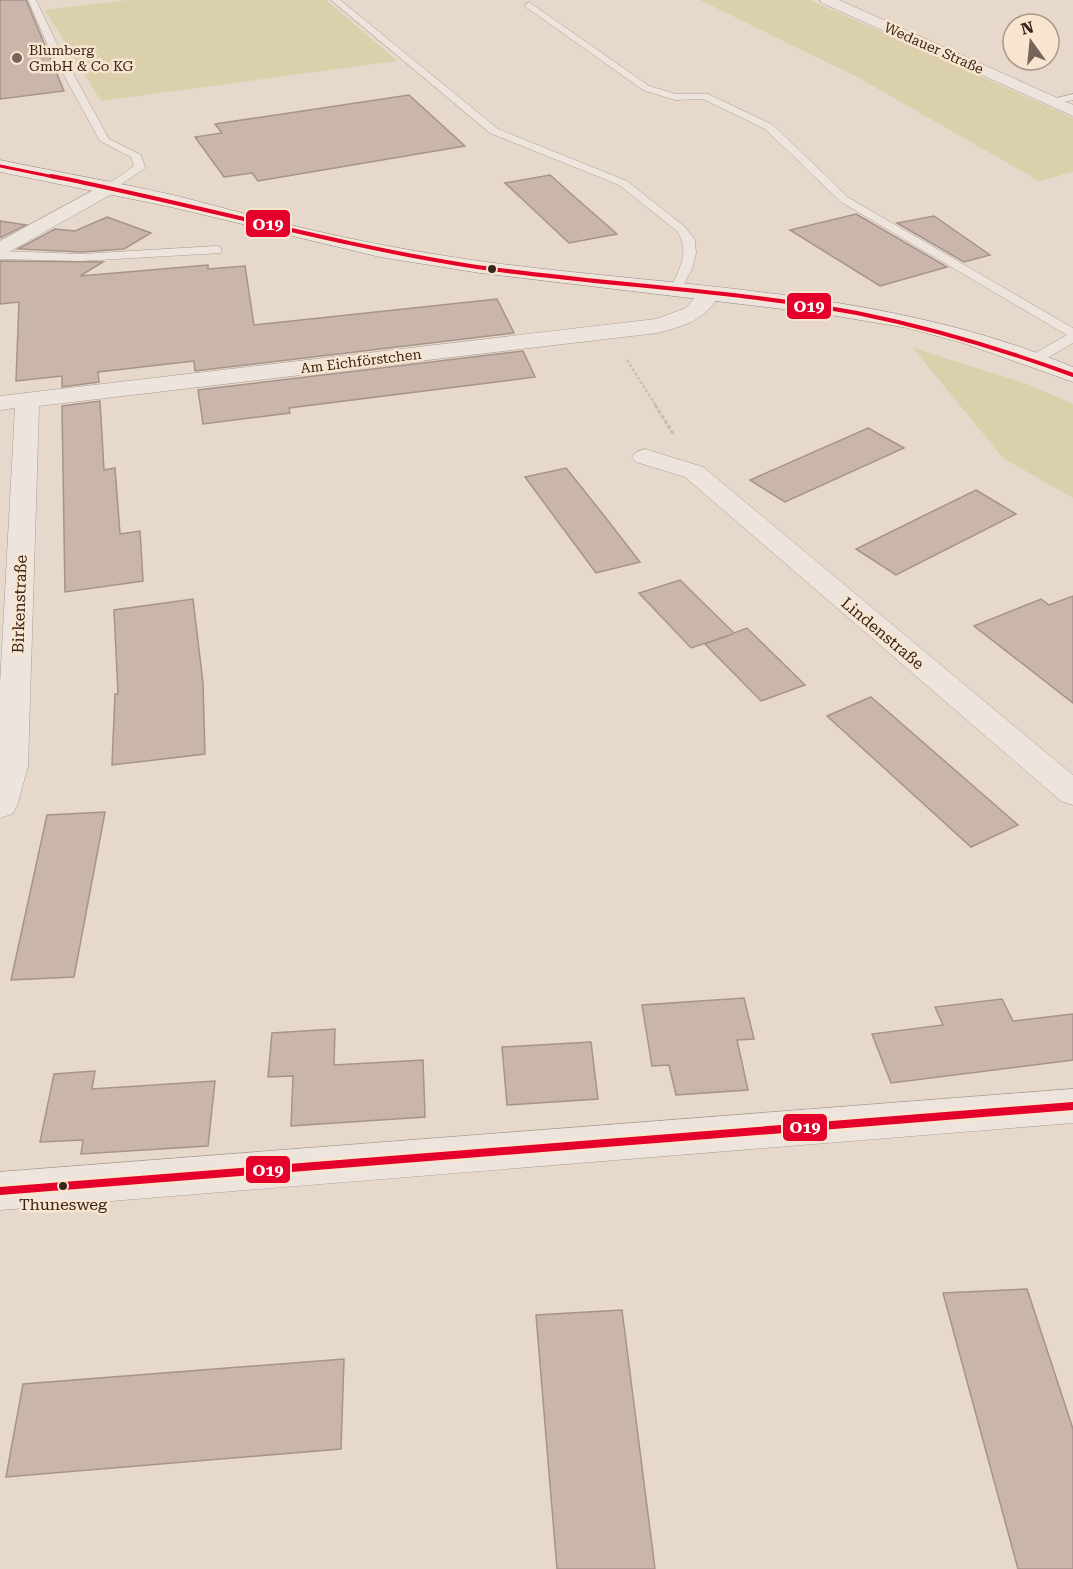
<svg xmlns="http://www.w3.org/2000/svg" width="1073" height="1569" font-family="'Roboto Serif',serif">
<rect width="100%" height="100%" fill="#e6d8ca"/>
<g fill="#dad1ac">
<polygon points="128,0 326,0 397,61 101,101 45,10"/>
<polygon points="700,0 810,0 1073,118 1073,172 1039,181 859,78"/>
<polygon points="913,348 1030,385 1073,404 1073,498 1003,458"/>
</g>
<g fill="#cab5ab" stroke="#a6938a" stroke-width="1.5">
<polygon points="0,0 26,0 64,91 0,99"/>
<polygon points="409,95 465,146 258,181 252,173 224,177 195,137 222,133 215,124"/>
<polygon points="550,175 577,199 617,234 569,243 505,183"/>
<polygon points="856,214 947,267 880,286 790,230"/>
<polygon points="934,216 990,255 964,262 897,223"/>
<polygon points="107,217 151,233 124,249 81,252 18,249 55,229 75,231"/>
<polygon points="0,221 26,225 0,238"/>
<polygon points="0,261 103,262 80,276 208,265 208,269 245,266 254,325 497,299 514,333 195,371 194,361 98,372 99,382 62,387 62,376 16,381 19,302 0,304"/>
<polygon points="523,351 535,377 289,408 290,413 203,424 198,390"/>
<polygon points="100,401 104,470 115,468 120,534 140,531 143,581 65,592 62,406"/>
<polygon points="868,428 904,448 785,502 750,480"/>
<polygon points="566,468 602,513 640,562 596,573 525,477"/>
<polygon points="976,490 1016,514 896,575 856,549"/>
<polygon points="680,580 734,633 747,628 805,685 761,701 705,644 733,634 691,648 639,593"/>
<polygon points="1073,596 1073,703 974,626 1041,599 1049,605"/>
<polygon points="193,599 203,683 205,754 112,765 115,694 118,694 114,610"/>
<polygon points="871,697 979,791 1018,825 971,847 827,716"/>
<polygon points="105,812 74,977 11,980 47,815"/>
<polygon points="744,998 754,1039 737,1040 748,1090 676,1095 669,1065 652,1066 642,1005"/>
<polygon points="1002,999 1013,1021 1073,1014 1073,1060 891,1083 872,1034 943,1025 935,1007"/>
<polygon points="335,1029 334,1065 423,1060 425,1117 291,1126 293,1076 268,1077 272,1033"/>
<polygon points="591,1042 598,1099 507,1105 502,1047"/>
<polygon points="95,1071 92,1089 215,1081 208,1146 81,1154 83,1140 40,1142 54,1074"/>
<polygon points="1027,1289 1073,1429 1073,1569 1018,1569 943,1293"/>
<polygon points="622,1310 655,1569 557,1569 536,1315"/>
<polygon points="344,1359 341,1449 6,1477 23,1384"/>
</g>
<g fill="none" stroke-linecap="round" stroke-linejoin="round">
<g stroke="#ab9e94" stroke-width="1">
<g id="service">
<polygon points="28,0 36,0 58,46 109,139 141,155 145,167 144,169 114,189 110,190 104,187 134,166 131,157 100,141 48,46"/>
<path d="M331 0H340L498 129 627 181 685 227 695 240 696 253 692 269 679 293H671L669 290C679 271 691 251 677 231L619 185 490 133Z"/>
<polygon points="529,2 649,86 676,94 708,94 773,125 849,198 1073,328 1073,343 1040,362 1030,362 1028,359 1030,356 1067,335 841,202 765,129 703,99 675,100 643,90 526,7 525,5"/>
<polygon points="1073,94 1073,100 1050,104 1045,101"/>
<polygon points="217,246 221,247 221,253 81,261 0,259 0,251 81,254"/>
</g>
</g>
<g stroke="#ab9e94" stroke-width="1">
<g id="minor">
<polygon points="820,0 839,0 1073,105 1073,116 822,3"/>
<polygon points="110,181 117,183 119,187 117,191 7,253 0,255 0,241"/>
<path d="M710 288 718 289 721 294C702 321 688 325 657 333L39 406 28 766 17 806 12 814 0 818V685L15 408 0 410V396L656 319 686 308 702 289Z"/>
<polygon points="645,449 703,467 1073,775 1073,805 1061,801 685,477 636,462 632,457 636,452"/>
<polygon points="1073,1089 1073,1123 0,1210 0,1172"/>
</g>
</g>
<g stroke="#9a8d84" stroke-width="1">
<path id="secondary" d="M0 160C57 172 115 182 173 195 214 205 254 217 295 226 356 241 417 252 479 261 678 288 885 288 1073 367V382L963 343 908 328 824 314 480 273 380 257 171 207 0 172Z"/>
</g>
<polyline stroke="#c5bcb4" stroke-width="2" stroke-dasharray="3 2" stroke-linecap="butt" points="627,360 656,406"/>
<polyline stroke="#c5bcb4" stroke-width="3" stroke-dasharray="4 2" stroke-linecap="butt" points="655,405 674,435"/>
<use href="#service" fill="#ede5dd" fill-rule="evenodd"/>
<use href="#minor" fill="#ede5dd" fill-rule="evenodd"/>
<use href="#secondary" fill="#ede5dd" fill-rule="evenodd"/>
<g stroke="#f8e5cf" stroke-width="5">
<polyline id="bus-1-far2" points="0,166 59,178"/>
</g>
<g stroke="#f8e5cf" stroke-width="7">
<path id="bus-1-far1" d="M51 176C194 204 334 245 477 267 603 285 731 290 857 313 931 328 1002 349 1073 375"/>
</g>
<g stroke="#f8e5cf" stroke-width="13">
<polyline id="bus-1" points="0,1191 1073,1106"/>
</g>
<use href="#bus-1-far2" stroke="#e4002b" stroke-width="3"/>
<use href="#bus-1-far1" stroke="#e4002b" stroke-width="4"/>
<use href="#bus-1" stroke="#e4002b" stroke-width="8"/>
</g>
<circle fill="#766459" stroke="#f8e5cf" stroke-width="2" cx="17" cy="58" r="6"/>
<g fill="#39251c" stroke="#f8e5cf" stroke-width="2">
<circle cx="492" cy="269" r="5"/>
<circle cx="63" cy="1186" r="5"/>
</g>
<g text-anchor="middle" stroke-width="5" stroke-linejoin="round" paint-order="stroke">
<g font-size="14" fill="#39251c" stroke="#f8e5cf">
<text transform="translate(934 48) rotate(24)" y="5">Wedauer Straße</text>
<text transform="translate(361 361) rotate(-7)" y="5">Am Eichförstchen</text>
</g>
<g font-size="14" fill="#39251c" stroke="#f8e5cf" text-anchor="start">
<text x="29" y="55">Blumberg<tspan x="29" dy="16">GmbH &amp; Co KG</tspan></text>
</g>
<g font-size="16" fill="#39251c" stroke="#f8e5cf">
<text transform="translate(19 604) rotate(-88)" y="6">Birkenstraße</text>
<text transform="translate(883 633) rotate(40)" y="6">Lindenstraße</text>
</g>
<g font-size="16" fill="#39251c" stroke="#f8e5cf">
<text x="63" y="1210">Thunesweg</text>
</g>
</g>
<g stroke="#f8e5cf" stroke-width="2">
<rect x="245" y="209" width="46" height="29" rx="6" fill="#e4002b"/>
<rect x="786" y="292" width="46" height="28" rx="6" fill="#e4002b"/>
<rect x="782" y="1113" width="46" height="29" rx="6" fill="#e4002b"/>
<rect x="245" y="1155" width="46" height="29" rx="6" fill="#e4002b"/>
</g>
<g font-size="16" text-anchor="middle" font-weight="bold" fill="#fff">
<text x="268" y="230">O19</text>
<text x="809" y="312">O19</text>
<text x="805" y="1133">O19</text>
<text x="268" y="1176">O19</text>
</g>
<g transform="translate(1031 42) rotate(345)"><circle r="28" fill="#f8e5cf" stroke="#ac9887" stroke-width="1.5"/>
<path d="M0-4.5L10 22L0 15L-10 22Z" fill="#766459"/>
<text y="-9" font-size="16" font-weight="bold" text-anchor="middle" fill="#39251c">N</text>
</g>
</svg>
